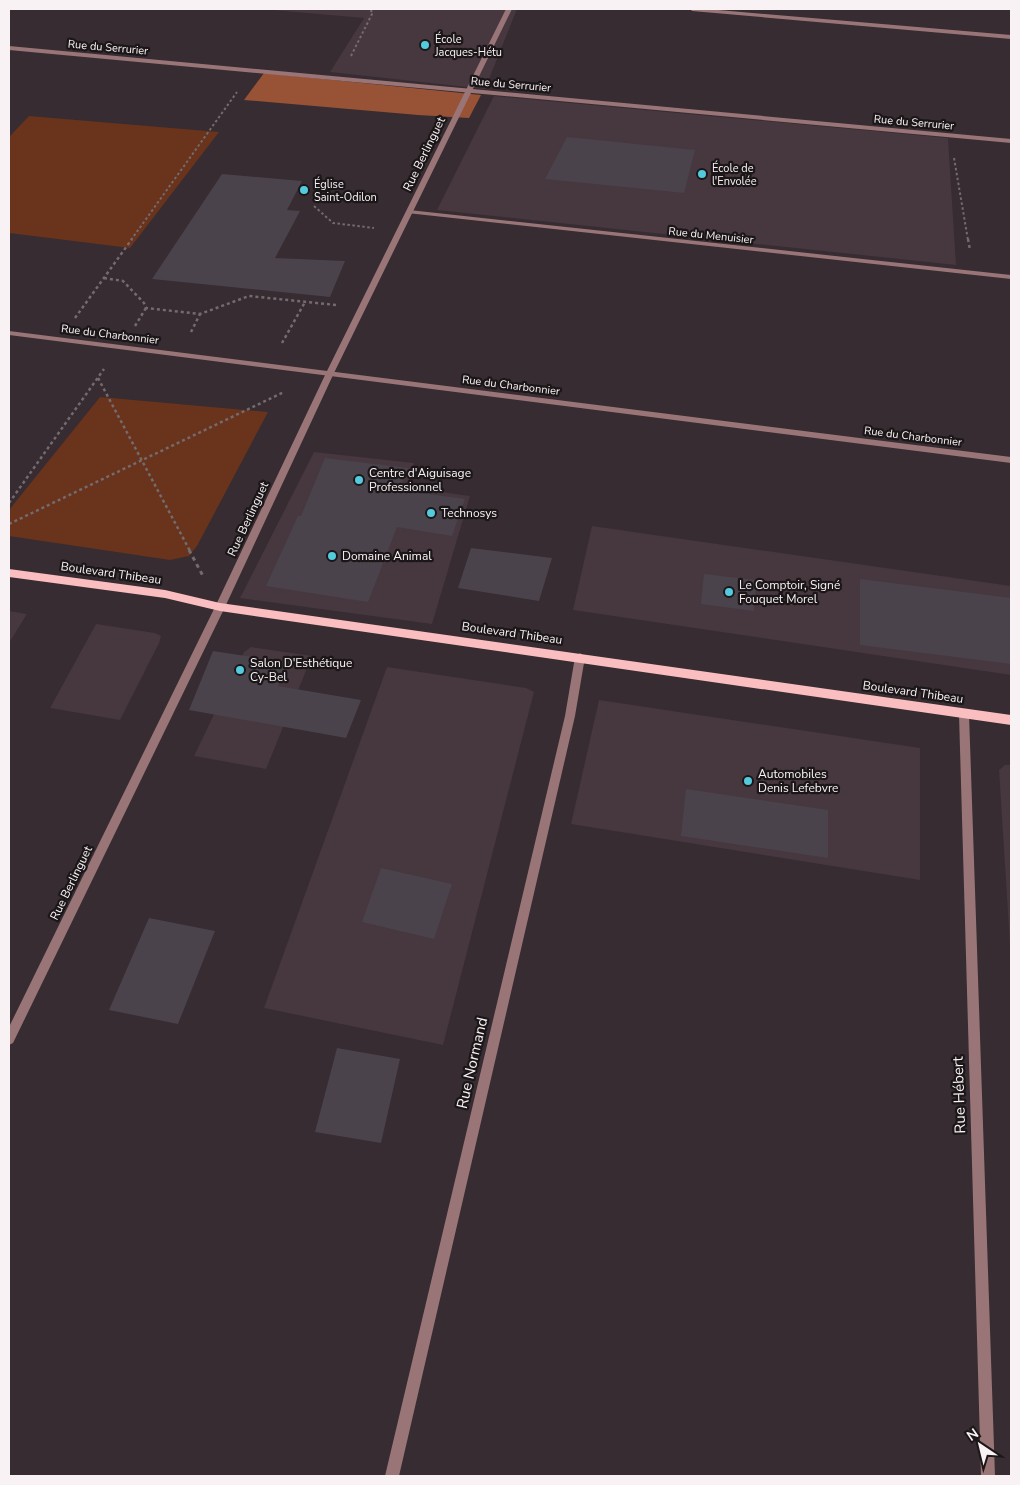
<svg xmlns="http://www.w3.org/2000/svg" width="1020" height="1485" font-family="'Nunito Sans',sans-serif">
<rect width="100%" height="100%" fill="#362c31"/>
<g fill="#47373e">
<polygon points="262,9 517,9 485,89 330,72 364,18"/>
<polygon points="494,96 948,138 956,265 437,210"/>
<polygon points="314,452 414,463 406,487 470,496 432,624 240,598"/>
<polygon points="592,526 1011,586 1011,675 573,610"/>
<polygon points="9,611 27,614 9,643"/>
<polygon points="96,624 155,633 161,636 159,643 120,720 50,708"/>
<polygon points="251,647 312,656 266,769 194,756 244,652"/>
<polygon points="387,667 526,688 534,692 443,1045 264,1008"/>
<polygon points="599,700 920,748 920,880 571,824"/>
<polygon points="1005,765 1011,765 1011,961 999,770"/>
</g>
<g fill="#69331c">
<polygon points="29,116 219,132 130,248 9,233 9,137"/>
<polygon points="100,397 268,412 197,546 189,556 170,560 9,536 9,510"/>
</g>
<polygon fill="#985336" points="264,73 481,95 469,118 418,115 244,100"/>
<g fill="#4a434b">
<polygon points="567,137 695,150 684,193 545,179"/>
<polygon points="222,174 302,181 287,210 300,211 275,258 345,261 330,297 152,279"/>
<polygon points="325,458 408,468 399,490 465,499 452,536 397,527 368,602 266,586 298,516 301,516"/>
<polygon points="471,548 552,558 539,601 458,588"/>
<polygon points="704,574 756,580 754,611 701,604"/>
<polygon points="860,579 1011,598 1011,664 860,645"/>
<polygon points="213,651 287,662 278,686 361,700 346,738 189,710"/>
<polygon points="686,789 828,810 828,858 681,836"/>
<polygon points="381,868 452,884 434,939 362,922"/>
<polygon points="149,918 215,931 178,1024 109,1010"/>
<polygon points="337,1048 400,1059 381,1143 315,1132"/>
</g>
<g fill="none" stroke-linecap="round" stroke-linejoin="round">
<g stroke="#746b6f" stroke-width="2" stroke-dasharray="2.5 2.5" stroke-linecap="butt">
<polyline points="351,56 373,12 368,9"/>
<polyline points="954,158 968,240"/>
<polyline points="314,206 333,223 374,228"/>
<polyline points="131,240 237,92"/>
</g>
<g stroke="#746b6f" stroke-width="2.5" stroke-dasharray="3 3" stroke-linecap="butt">
<polyline points="968,239 970,250"/>
<polyline points="104,278 123,281 144,303 146,308 200,314 249,296 336,305"/>
<polyline points="75,318 132,239"/>
<polyline points="135,326 146,308"/>
<polyline points="191,332 200,314"/>
<polyline points="282,343 305,302"/>
<polyline points="98,378 190,551"/>
<polyline points="9,503 104,369"/>
<polyline points="9,524 284,392"/>
</g>
<polyline stroke="#746b6f" stroke-width="3" stroke-dasharray="4 4" stroke-linecap="butt" points="189,550 203,576"/>
<g fill="#997577" fill-rule="evenodd">
<polygon points="690,9 707,9 1011,35 1011,39 692,11"/>
<polygon points="9,46 1011,139 1011,143 9,50"/>
<polygon points="409,210 1011,275 1011,279 407,213 407,211"/>
<polygon points="9,331 1011,457 1011,463 9,335"/>
<polygon points="220,604 225,607 13,1043 9,1045 9,1027 215,607"/>
<polygon points="580,653 585,657 575,716 399,1476 385,1476 565,716 575,657"/>
<polygon points="964,710 967,711 969,714 995,1476 981,1476 959,714 961,711"/>
</g>
<polygon fill="#997577" fill-rule="evenodd" points="506,9 512,9 334,373 225,607 223,609 217,609 215,607 326,373"/>
<polygon fill="#fabec1" fill-rule="evenodd" points="9,569 165,590 220,603 1011,715 1011,725 220,611 165,598 9,577"/>
</g>
<g fill="#54cadd" stroke="#1b1618" stroke-width="2">
<circle cx="425" cy="45" r="5"/>
<circle cx="702" cy="174" r="5"/>
<circle cx="304" cy="190" r="5"/>
<circle cx="359" cy="480" r="5"/>
<circle cx="431" cy="513" r="5"/>
<circle cx="332" cy="556" r="5"/>
<circle cx="729" cy="592" r="5"/>
<circle cx="240" cy="670" r="5"/>
<circle cx="748" cy="781" r="5"/>
</g>
<g text-anchor="middle" stroke-width="4.5" stroke-linejoin="round" paint-order="stroke">
<g font-size="11" fill="#f9f2f5" stroke="#1b1618" text-anchor="start">
<text x="435" y="43">École<tspan x="435" dy="13">Jacques-Hétu</tspan></text>
<text x="712" y="172">École de<tspan x="712" dy="13">l'Envolée</tspan></text>
<text x="314" y="188">Église<tspan x="314" dy="13">Saint-Odilon</tspan></text>
</g>
<g font-size="11" fill="#f9f2f5" stroke="#1b1618">
<text transform="translate(108 47) rotate(5)" y="4">Rue du Serrurier</text>
<text transform="translate(511 84) rotate(5)" y="4">Rue du Serrurier</text>
<text transform="translate(914 122) rotate(5)" y="4">Rue du Serrurier</text>
<text transform="translate(711 235) rotate(6)" y="4">Rue du Menuisier</text>
<text transform="translate(110 334) rotate(7)" y="4">Rue du Charbonnier</text>
<text transform="translate(511 385) rotate(7)" y="4">Rue du Charbonnier</text>
<text transform="translate(913 436) rotate(7)" y="4">Rue du Charbonnier</text>
</g>
<g font-size="12" fill="#f9f2f5" stroke="#1b1618">
<text transform="translate(424 154) rotate(-64)" y="4">Rue Berlinguet</text>
<text transform="translate(248 519) rotate(-65)" y="4">Rue Berlinguet</text>
<text transform="translate(111 573) rotate(8)" y="4">Boulevard Thibeau</text>
<text transform="translate(512 633) rotate(8)" y="4">Boulevard Thibeau</text>
<text transform="translate(913 692) rotate(8)" y="4">Boulevard Thibeau</text>
<text transform="translate(71 883) rotate(-64)" y="4">Rue Berlinguet</text>
</g>
<g font-size="12" fill="#f9f2f5" stroke="#1b1618" text-anchor="start">
<text x="369" y="477">Centre d'Aiguisage<tspan x="369" dy="14">Professionnel</tspan></text>
<text x="441" y="517">Technosys</text>
<text x="342" y="560">Domaine Animal</text>
<text x="739" y="589">Le Comptoir, Signé<tspan x="739" dy="14">Fouquet Morel</tspan></text>
<text x="250" y="667">Salon D'Esthétique<tspan x="250" dy="14">Cy-Bel</tspan></text>
<text x="758" y="778">Automobiles<tspan x="758" dy="14">Denis Lefebvre</tspan></text>
</g>
<g font-size="15" fill="#f9f2f5" stroke="#1b1618">
<text transform="translate(472 1063) rotate(-77)" y="5">Rue Normand</text>
<text transform="translate(959 1095) rotate(-92)" y="5">Rue Hébert</text>
</g>
</g>
<rect width="1020" height="1485" fill="none" stroke="#f9f2f5" stroke-width="20"/>
<g transform="translate(980 1445) rotate(325)" stroke="#1b1618" stroke-width="4" paint-order="stroke">
<path d="M0-4L9 19L0 12L-9 19Z" fill="#f9f2f5"/>
<text y="-8" font-size="14" font-weight="bold" text-anchor="middle" fill="#f9f2f5">N</text>
</g>
</svg>
